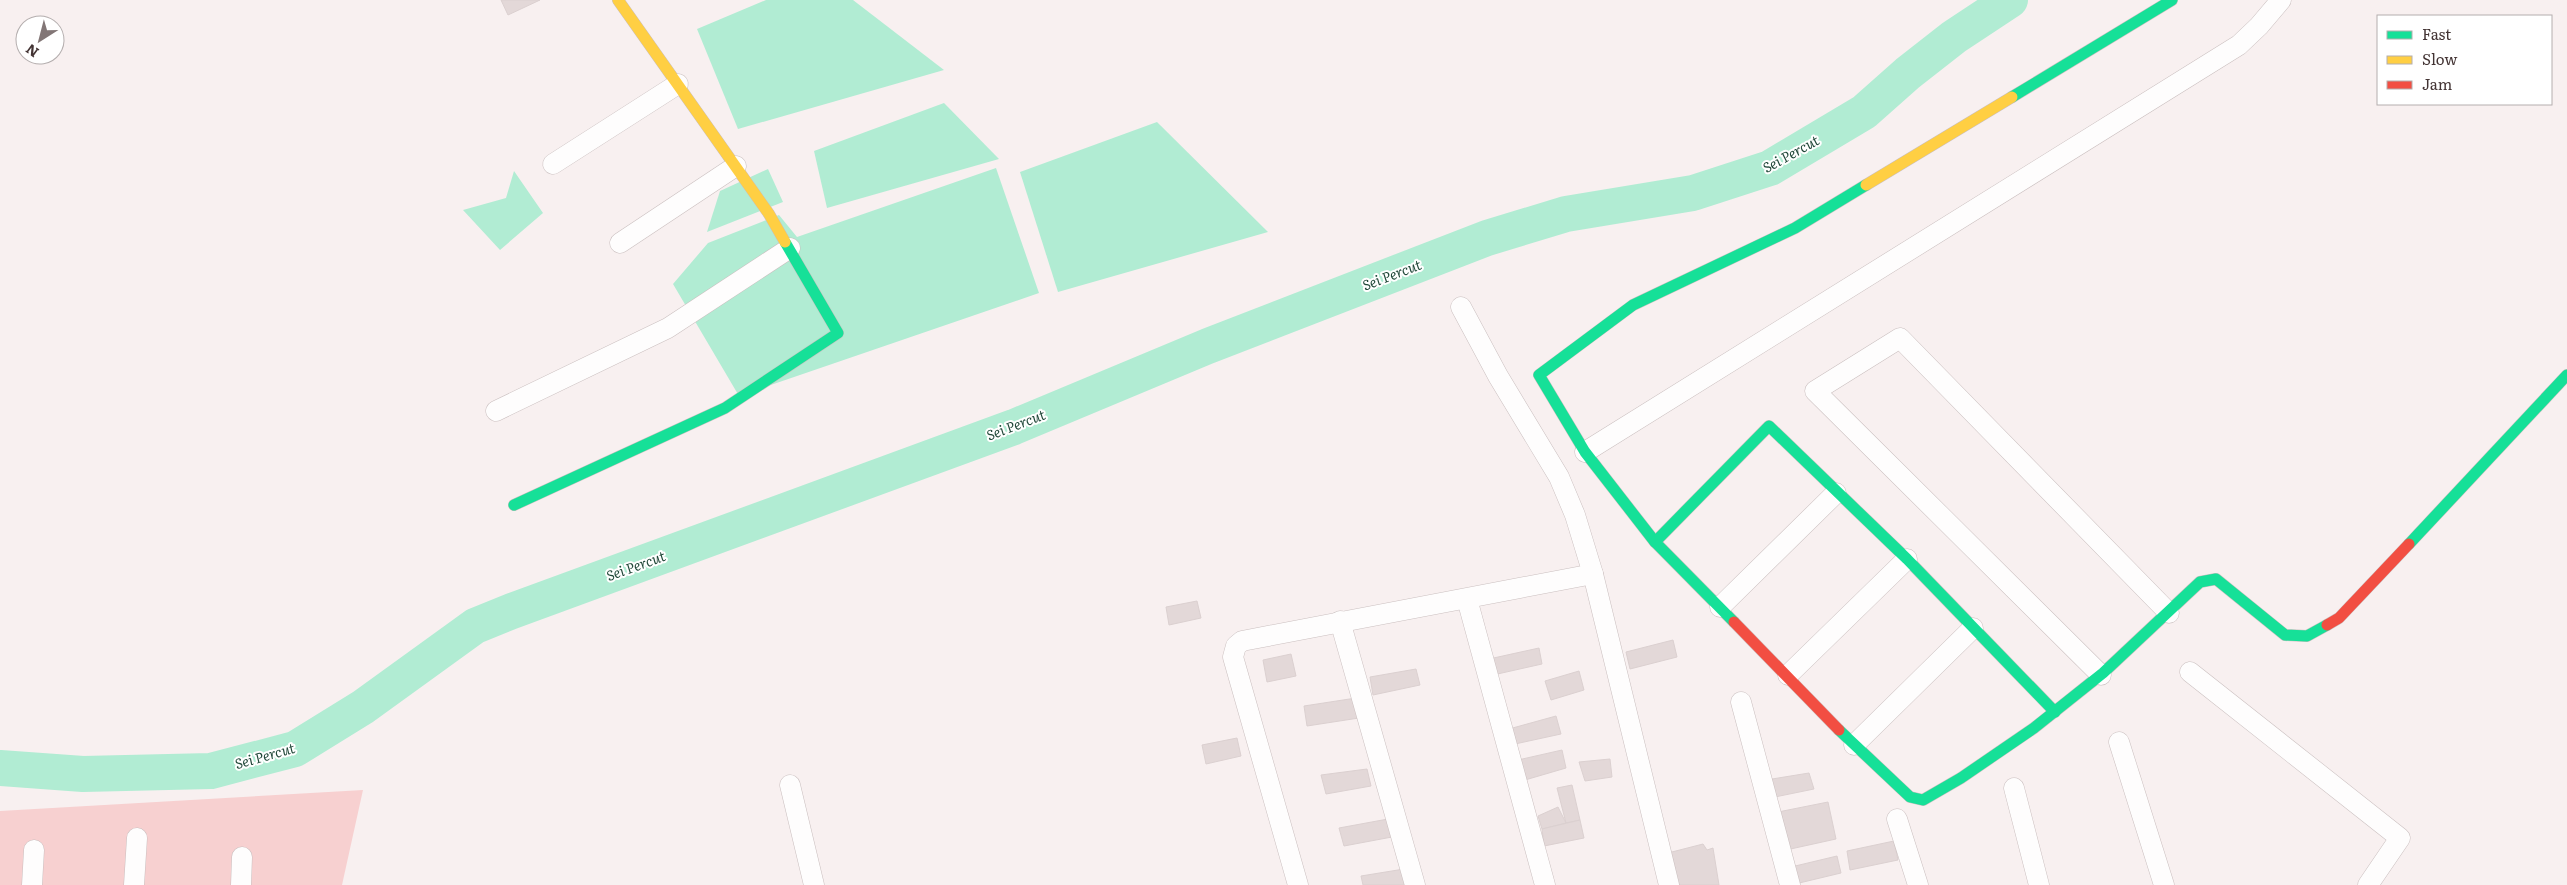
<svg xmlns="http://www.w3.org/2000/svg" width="2567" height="885" font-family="Literata,serif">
<rect width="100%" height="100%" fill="#f8f0f0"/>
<polygon fill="#f7d0d0" points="363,790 342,885 0,885 0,811"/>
<g fill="#b1ecd3">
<polygon points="766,0 853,0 944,70 738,129 697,29"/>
<polygon points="944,103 999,159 827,208 814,151"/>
<polygon points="1157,122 1268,232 1058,292 1020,172"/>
<polygon points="996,168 1039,293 739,396 673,284 708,243 779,215 797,237"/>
<polygon points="768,169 783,202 707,232 720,191"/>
<polygon points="514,171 543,213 500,250 463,210 506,198"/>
</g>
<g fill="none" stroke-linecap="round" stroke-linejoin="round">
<polyline stroke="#b1ecd3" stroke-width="36" points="0,768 83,774 211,771 295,749 363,707 475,626 512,611 1014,427 1208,346 1487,238 1566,214 1693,193 1770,168 1864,112 1908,73 1954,37 2010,0"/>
</g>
<g fill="#e3d8d8" stroke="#dbd0d0">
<polygon points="501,0 540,0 508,15"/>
<polygon points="1197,601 1201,618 1169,625 1166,607"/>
<polygon points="1673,640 1677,657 1630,669 1626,652"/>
<polygon points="1539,648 1542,664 1493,675 1489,659"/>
<polygon points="1291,654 1296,676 1267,682 1263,660"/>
<polygon points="1416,669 1420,685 1373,695 1370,677"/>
<polygon points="1579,671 1584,690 1551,700 1545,681"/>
<polygon points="1356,698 1359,718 1307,726 1304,706"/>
<polygon points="1556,716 1561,734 1515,744 1509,729"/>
<polygon points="1237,738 1241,756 1206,764 1202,745"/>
<polygon points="1562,750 1566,768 1525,780 1518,760"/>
<polygon points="1610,759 1612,777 1585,781 1579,762"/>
<polygon points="1367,769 1371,786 1326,794 1321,775"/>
<polygon points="1809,773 1814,789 1770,798 1766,780"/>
<polygon points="1572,785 1580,820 1566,823 1557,788"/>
<polygon points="1828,802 1836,839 1786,850 1778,812"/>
<polygon points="1558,807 1566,823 1542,829 1538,816"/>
<polygon points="1388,819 1392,837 1344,846 1339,828"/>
<polygon points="1580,820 1584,838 1544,846 1542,829"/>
<polygon points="1894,841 1898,860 1850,870 1847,851"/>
<polygon points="1703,844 1707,850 1713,848 1719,885 1676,885 1668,853"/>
<polygon points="1837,856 1841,873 1795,884 1791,867"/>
<polygon points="1404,869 1407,885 1363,885 1361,876"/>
</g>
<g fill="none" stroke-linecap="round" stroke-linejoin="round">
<g stroke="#cabfbf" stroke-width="21">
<g id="street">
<polyline points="553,164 678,84"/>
<polyline points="620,243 736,166"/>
<polyline points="1461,307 1498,376 1559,477 1575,515 1593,574 1669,885"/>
<polyline points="496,411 668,328 790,248"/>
<polyline points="1585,452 2239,45 2259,26 2281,0"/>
<polyline points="1467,599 1545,885"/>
<polyline points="1720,607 1836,493"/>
<polyline points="1340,621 1415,885"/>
<polyline points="2190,672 2400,838 2368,885"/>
<polyline points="1788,675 1907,559"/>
<polyline points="2101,675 1815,391 1900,338 2169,613"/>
<polyline points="1741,702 1790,885"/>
<polyline points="2119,742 2164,885"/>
<polyline points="1854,745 1973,628"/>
<polyline points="790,785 814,885"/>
<polyline points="2014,788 2039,885"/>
<polyline points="1897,819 1918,885"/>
<polyline points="32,885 34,850"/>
<polyline points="134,885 137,838"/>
<polyline points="241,885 242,857"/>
<polyline points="1298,885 1233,657 1236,646 1242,641 1593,574"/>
</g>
</g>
<g stroke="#cabfbf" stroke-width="12">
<g id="fast">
<polyline points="2012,97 2172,0"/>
<polyline points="514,505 725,408 838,333 785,242"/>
<polyline points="1655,542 1585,452 1539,375 1633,305 1795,228 1866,185"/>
<polyline points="2409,544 2567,375"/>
<polyline points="1734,622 1655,542 1769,426 1907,559 2055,712"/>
<polyline points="1839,730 1910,797 1923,800 1961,778 2034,728 2103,673 2200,582 2216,579 2285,635 2307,636 2327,625"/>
</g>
</g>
<g stroke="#cabfbf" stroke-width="12">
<g id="slow">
<polyline points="618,0 769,214 785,242"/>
<polyline points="1866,185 2012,97"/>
</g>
</g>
<g stroke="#cabfbf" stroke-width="12">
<g id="jam">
<polyline points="1734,622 1839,730"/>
<polyline points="2327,625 2339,618 2409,544"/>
</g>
</g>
<use href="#street" stroke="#fefdfd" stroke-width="20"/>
<use href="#fast" stroke="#16e098" stroke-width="11"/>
<use href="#slow" stroke="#ffcf43" stroke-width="11"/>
<use href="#jam" stroke="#f24e42" stroke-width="11"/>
</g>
<g text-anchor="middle" stroke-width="4" stroke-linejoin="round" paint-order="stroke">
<g font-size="14" font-style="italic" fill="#214839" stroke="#fff">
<text transform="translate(1791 154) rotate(-29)" y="5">Sei Percut</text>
<text transform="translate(1392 275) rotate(-21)" y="5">Sei Percut</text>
<text transform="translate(1016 425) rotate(-21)" y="5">Sei Percut</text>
<text transform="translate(636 566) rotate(-20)" y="5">Sei Percut</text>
<text transform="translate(265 756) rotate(-16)" y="5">Sei Percut</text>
</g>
</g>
<rect x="2377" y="15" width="175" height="90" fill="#ffffff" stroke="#b4aeae"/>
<rect x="2387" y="31" width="25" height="8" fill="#16e098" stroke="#b4aeae"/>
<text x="2422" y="40" font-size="15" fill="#433434">Fast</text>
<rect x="2387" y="56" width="25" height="8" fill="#ffcf43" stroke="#b4aeae"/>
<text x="2422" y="65" font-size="15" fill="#433434">Slow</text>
<rect x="2387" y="81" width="25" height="8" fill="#f24e42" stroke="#b4aeae"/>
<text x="2422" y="90" font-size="15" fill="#433434">Jam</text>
<g transform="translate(40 40) rotate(216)"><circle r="24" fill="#ffffff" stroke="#b4aeae"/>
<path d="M0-4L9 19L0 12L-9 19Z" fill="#827676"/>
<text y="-8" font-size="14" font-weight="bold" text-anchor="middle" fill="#433434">N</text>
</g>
</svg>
